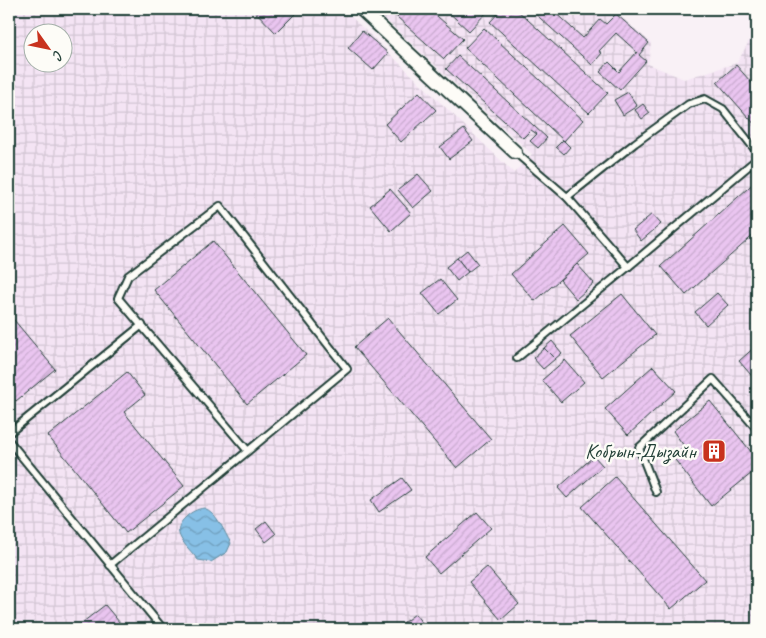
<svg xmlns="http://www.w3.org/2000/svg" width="766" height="638" font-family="Caveat,sans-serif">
<defs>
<pattern id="industrial-grid" width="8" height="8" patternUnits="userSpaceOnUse" patternTransform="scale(1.25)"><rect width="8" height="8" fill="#f4e4f4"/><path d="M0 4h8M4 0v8" fill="none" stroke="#d1c4d2"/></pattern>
<pattern id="water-waves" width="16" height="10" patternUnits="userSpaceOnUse" patternTransform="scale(1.25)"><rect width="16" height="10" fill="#87c0e6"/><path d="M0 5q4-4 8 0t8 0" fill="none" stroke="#6e9dbb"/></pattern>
<pattern id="building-hatch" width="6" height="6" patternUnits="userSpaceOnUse" patternTransform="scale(1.25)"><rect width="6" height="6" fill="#eac5f0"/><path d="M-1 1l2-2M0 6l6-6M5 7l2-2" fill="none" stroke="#c8aace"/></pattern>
</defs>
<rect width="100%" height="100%" fill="#f9f1f6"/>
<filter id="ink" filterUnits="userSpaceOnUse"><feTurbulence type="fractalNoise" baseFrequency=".02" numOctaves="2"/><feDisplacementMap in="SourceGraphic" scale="10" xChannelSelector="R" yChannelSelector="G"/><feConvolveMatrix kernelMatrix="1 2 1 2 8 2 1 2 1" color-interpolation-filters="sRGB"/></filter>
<g filter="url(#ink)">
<path fill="url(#industrial-grid)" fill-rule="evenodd" d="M9 9H343L514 173 532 154 374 9H612L651 43 648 64 684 79 737 63 757 27V629H9ZM32 32H62V62H32Z"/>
<path fill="url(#water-waves)" stroke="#5d8c9f" d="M204 508C217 512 224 532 231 543L227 552 211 562 198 560C187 545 168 533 186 517 191 512 197 509 204 508Z"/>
<g fill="url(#building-hatch)" stroke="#1f3d34">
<polygon points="253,9 298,9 299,10 276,33"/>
<polygon points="388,9 429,9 463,39 444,59"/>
<polygon points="445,9 486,9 488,11 469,31"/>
<polygon points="502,9 516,9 608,93 589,113 490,22"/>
<polygon points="530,9 551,9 583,38 600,19 606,24 616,14 649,43 639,55 646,61 620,90 600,72 609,62 619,72 637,52 616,33 599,51 602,53 592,65"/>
<polygon points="484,28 583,120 564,141 465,48"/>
<polygon points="362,31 388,53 373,70 348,48"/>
<polygon points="458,56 547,138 538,148 530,141 537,134 531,130 523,138 446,69"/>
<polygon points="736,65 757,89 757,127 717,82"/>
<polygon points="419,92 436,110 401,142 385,124"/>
<polygon points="628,92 637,106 623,115 614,100"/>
<polygon points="643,104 650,113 642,119 635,110"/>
<polygon points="464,129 473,141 449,159 440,147"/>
<polygon points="563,140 570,147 564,154 556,147"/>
<polygon points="418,174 433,191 413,208 398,190"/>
<polygon points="757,180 757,232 686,295 661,266"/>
<polygon points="390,189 411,213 391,231 370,206"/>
<polygon points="652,214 661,224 641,241 633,230"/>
<polygon points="565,226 589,254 535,301 511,274"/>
<polygon points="213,241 306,355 247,404 154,290"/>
<polygon points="467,250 478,264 468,272 457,258"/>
<polygon points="457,258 468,272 457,281 446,267"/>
<polygon points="577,264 594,283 576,299 560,280"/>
<polygon points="440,279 457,300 439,314 422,293"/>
<polygon points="717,293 728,305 706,325 695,312"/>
<polygon points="622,294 655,335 603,377 570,336"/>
<polygon points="9,314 55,369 16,401 9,393"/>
<polygon points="388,318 491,439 457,468 354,347"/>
<polygon points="552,341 562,353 555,359 544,348"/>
<polygon points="757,345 757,382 739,361"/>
<polygon points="544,348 555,359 543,369 533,358"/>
<polygon points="565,360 584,382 561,402 542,380"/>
<polygon points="653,366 676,391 628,435 605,409"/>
<polygon points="127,372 145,395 124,412 184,486 126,533 48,436"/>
<polygon points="710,401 757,459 757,469 711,506 672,456 684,446 673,431"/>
<polygon points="594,456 603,466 567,498 558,488"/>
<polygon points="615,477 705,580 671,609 582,507"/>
<polygon points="402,478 411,490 379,512 371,500"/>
<polygon points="477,512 491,528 439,573 425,557"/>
<polygon points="266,521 276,534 266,542 256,529"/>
<polygon points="487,567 519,604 501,620 469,582"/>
<polygon points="105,605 125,629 74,629"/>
<polygon points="415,614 427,629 395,629"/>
</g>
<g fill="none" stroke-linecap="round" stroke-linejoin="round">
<g stroke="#1f3d34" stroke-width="10">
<g id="lane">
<polyline points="515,152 567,197 628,267 757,159"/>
<polyline points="567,197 635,143 689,104 705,99 723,109 757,152"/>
<polyline points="517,358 628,267"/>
<polyline points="9,433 142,325"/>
<polyline points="9,441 163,629"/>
<polyline points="656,492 639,448 713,379 757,429"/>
<polyline points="110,565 347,369 220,206 128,276 118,298 248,451"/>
</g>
</g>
<g stroke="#1f3d34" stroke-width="16">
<polyline id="street" points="361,9 515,152"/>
</g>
<use href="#lane" stroke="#fdfcf7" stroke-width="6"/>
<use href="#street" stroke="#fdfcf7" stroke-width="12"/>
</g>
</g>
<defs>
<g id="building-square" transform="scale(1.25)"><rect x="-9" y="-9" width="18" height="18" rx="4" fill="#c8321e" stroke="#fdfcf7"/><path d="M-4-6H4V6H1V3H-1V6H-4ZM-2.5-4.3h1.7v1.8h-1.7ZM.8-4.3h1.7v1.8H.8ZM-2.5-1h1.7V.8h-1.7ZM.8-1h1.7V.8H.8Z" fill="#fff"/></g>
</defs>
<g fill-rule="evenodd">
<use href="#building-square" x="714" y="451"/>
</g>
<g text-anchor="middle" stroke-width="5" stroke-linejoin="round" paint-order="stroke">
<g font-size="20" fill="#1f3d34" stroke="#fdfcf7" text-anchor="end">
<text x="696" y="458">Кобрын-Дызайн</text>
</g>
</g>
<rect width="766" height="638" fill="none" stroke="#fdfcf7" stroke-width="30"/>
<rect x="15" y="15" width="736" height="608" fill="none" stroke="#1f3d34" stroke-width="2" filter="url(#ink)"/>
<g transform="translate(48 48) rotate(123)"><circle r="24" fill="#fdfcf7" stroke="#a4b0a9"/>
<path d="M0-4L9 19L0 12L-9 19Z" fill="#c8321e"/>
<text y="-8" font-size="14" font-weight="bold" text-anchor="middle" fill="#1f3d34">С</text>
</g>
</svg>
